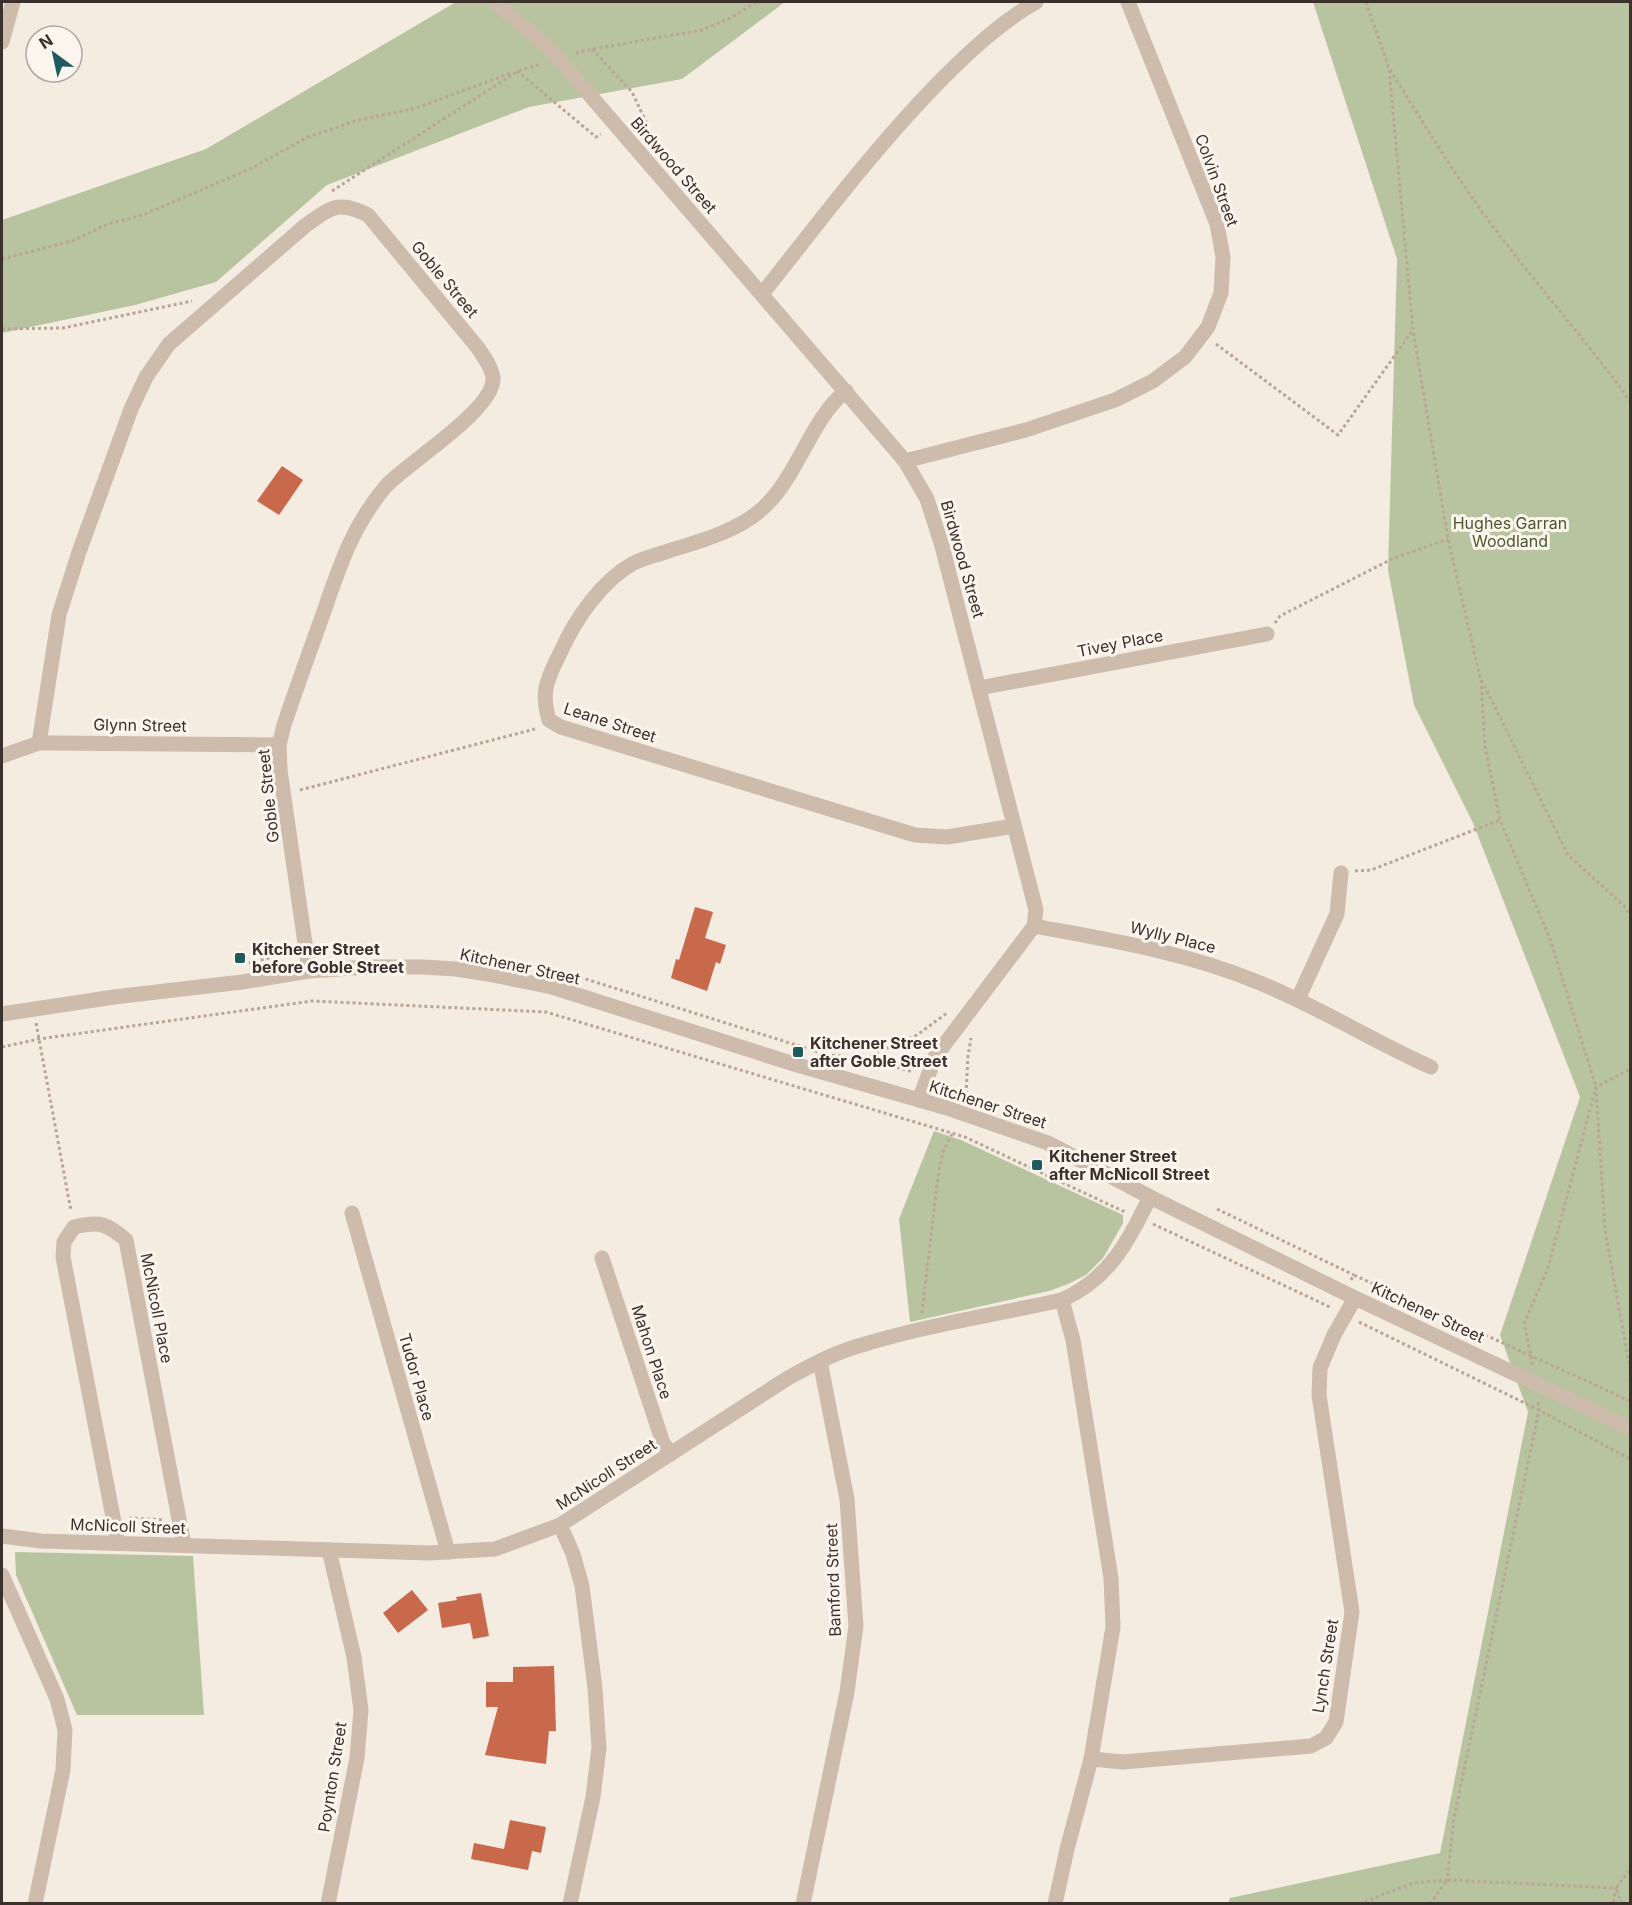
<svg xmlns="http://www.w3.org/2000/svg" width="1632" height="1905" font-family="Inter,sans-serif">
<rect width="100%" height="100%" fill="#f4ebe1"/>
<g fill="#b8c4a0">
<polygon points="456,2 785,2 682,79 529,107 327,185 216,282 135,305 2,333 2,220 206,149"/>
<polygon points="1313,2 1630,2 1630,1903 1228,1904 1230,1898 1440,1853 1528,1412 1500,1335 1580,1097 1473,823 1414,705 1388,570 1397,259"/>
<polygon points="934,1131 961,1140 1123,1215 1123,1223 1103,1258 1086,1275 1068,1284 1049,1291 910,1322 899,1219"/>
<polygon points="15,1552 193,1556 204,1715 77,1715 16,1575"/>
</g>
<g fill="#c8694b">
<polygon points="282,466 303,480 279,515 257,501"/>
<polygon points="695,907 713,912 705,938 726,945 720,964 716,962 707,991 671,978 676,959 679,960"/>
<polygon points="412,1590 428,1610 398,1633 383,1613"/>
<polygon points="481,1593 489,1636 473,1639 470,1623 442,1628 438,1603 457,1600 456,1597"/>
<polygon points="554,1666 556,1731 549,1731 546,1764 485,1755 498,1707 486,1707 486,1682 513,1682 513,1667"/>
<polygon points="510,1820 546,1827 541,1853 532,1851 528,1870 471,1859 474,1843 504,1849"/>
</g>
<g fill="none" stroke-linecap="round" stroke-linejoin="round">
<g stroke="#b9a596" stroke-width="3" stroke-dasharray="3 3" stroke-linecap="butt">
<polyline points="1366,2 1389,68 1413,330 1448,539 1480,677 1568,855 1624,906 1630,915"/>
<polyline points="592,49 632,92 646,122 652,141"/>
<polyline points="576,53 592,49 702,30 730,18 757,2"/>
<path d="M1390 70C1425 125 1458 181 1498 233 1541 290 1589 344 1630 401"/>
<polyline points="517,71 596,137 601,134"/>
<polyline points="332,191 518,71 541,64"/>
<polyline points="2,259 72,241 108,224 143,215 250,169 308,137 359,120 416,108 511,73"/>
<polyline points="2,329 63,328 192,301"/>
<polyline points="1216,344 1338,435 1413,330"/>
<polyline points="1275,623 1280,616 1392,559 1448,539"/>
<polyline points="1481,680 1485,746 1500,820 1550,939 1596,1087 1605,1230 1630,1369 1630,1383"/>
<polyline points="300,790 535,729"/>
<polyline points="1355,871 1371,870 1500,820"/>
<polyline points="249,963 289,953"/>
<polyline points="557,970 828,1055 865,1058 913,1072"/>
<polyline points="36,1023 71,1211"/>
<polyline points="2,1047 39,1039 312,1001 546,1012 965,1137 1125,1212"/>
<polyline points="865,1058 917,1035 947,1013"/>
<polyline points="941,1083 985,1102"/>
<polyline points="966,1094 968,1056 971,1038"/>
<polyline points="1217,1209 1354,1275"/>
<polyline points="1153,1224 1332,1308"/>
<polyline points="1351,1280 1354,1275 1630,1401"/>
<polyline points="922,1313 938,1176 943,1152 952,1134"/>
<polyline points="1359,1322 1539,1410 1630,1459"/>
<polyline points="1533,1365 1524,1324 1548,1268 1596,1087 1630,1069"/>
<polyline points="129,1518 165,1520"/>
<polyline points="1359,1904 1413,1883 1447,1880 1454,1818 1539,1410 1538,1401"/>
<polyline points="1430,1904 1447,1880 1616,1888 1613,1904"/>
<polyline points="1622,1904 1616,1888 1630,1869"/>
</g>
<g stroke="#cdbbac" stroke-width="15">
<polyline points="495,2 549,48"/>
<polyline points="2,42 13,2"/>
<polyline points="570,72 905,461 927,499 942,546 1036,910 1034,926 935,1057 919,1100"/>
<path d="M762 294C820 221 876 146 941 80 970 51 1001 22 1036 2"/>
<path d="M846 391C811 418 798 477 762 509 735 533 696 542 662 553 653 556 641 559 632 564 601 582 576 618 561 651 548 678 540 690 549 720L561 727 915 835 947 837 1014 826"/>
<polyline points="905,461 1026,430 1115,400 1153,381 1185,357 1208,327 1221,293 1223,257 1217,224 1128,2"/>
<polyline points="979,688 1267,634"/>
<path d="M39 743 59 615 79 552 131 409 146 377 169 344 306 225C333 206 338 201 368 215L478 348C484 357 491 366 493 377 497 408 407 463 386 486 352 526 339 568 322 617 309 653 296 689 284 725L279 745 280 770 309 971"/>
<polyline points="2,756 39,743 52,743 279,745"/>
<path d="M1034 926C1109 940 1184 952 1255 981 1316 1005 1372 1041 1431 1067"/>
<polyline points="1298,999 1337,914 1341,873"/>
<polyline points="2,1014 114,997 242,982 309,971 367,967 423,967 456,969 488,974 552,987 794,1064 947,1108 1048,1143 1150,1197 1355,1298 1630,1428"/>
<polyline points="352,1213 448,1552"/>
<polyline points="602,1258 663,1443 671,1454"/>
<polyline points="560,1525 573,1554 582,1586 595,1688 599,1748 593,1797 570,1904"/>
<path d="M2 1536 41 1541 429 1553 495 1549 560 1525 788 1378C810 1366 832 1354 855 1347 922 1326 993 1315 1062 1300 1110 1278 1127 1243 1150 1197"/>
<path d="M118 1543 63 1257 64 1242 74 1227C100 1221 106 1223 126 1240L184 1545"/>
<polyline points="2,1575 57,1699 65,1730 63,1770 35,1904"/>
<polyline points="1091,1759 1123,1762 1311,1746 1326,1738 1336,1722 1352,1612 1319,1395 1320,1368 1334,1335 1355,1298"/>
<polyline points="328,1904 357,1758 361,1710 354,1657 329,1550"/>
<polyline points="803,1904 847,1692 856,1626 847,1499 820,1361"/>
<polyline points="1055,1904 1067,1849 1091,1759 1113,1627 1111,1578 1073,1340 1062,1300"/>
</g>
<polyline stroke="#cdbbac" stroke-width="15" points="549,48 570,72"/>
</g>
<g fill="#1f5a5e" stroke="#fbf5ee" stroke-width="2">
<rect x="234" y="952" width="12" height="12" rx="3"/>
<rect x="792" y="1046" width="12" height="12" rx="3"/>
<rect x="1031" y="1159" width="12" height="12" rx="3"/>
</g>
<g text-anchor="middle" stroke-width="6" stroke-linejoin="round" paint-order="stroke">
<g font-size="16" fill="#3b302b" stroke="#fbf5ee">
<text transform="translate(674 165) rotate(49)" y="6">Birdwood Street</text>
<text transform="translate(1217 180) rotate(70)" y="6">Colvin Street</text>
<text transform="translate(445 279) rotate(50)" y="6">Goble Street</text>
<text transform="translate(963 559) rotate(74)" y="6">Birdwood Street</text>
<text transform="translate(1120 643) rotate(-11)" y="6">Tivey Place</text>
<text transform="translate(610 722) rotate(18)" y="6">Leane Street</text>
<text transform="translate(140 725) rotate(1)" y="6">Glynn Street</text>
<text transform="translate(268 796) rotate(-96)" y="6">Goble Street</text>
<text transform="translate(1173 937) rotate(14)" y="6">Wylly Place</text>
<text transform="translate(520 966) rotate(12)" y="6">Kitchener Street</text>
<text transform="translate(988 1104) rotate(18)" y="6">Kitchener Street</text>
<text transform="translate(157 1308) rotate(79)" y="6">McNicoll Place</text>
<text transform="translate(1428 1312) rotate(25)" y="6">Kitchener Street</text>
<text transform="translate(652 1352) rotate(72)" y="6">Mahon Place</text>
<text transform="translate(417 1377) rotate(74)" y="6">Tudor Place</text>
<text transform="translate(606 1474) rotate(-33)" y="6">McNicoll Street</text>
<text transform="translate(128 1526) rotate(2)" y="6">McNicoll Street</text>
<text transform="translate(833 1580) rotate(-92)" y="6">Bamford Street</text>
<text transform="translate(1325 1666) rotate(-81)" y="6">Lynch Street</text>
<text transform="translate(332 1777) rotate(-81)" y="6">Poynton Street</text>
</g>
<g font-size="16" fill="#4a5a2e" stroke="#fbf5ee">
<text x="1510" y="529">Hughes Garran<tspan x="1510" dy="18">Woodland</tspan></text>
</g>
<g font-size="16" font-weight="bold" fill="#3b302b" stroke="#fbf5ee" text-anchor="start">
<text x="252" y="955">Kitchener Street<tspan x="252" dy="18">before Goble Street</tspan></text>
<text x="810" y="1049">Kitchener Street<tspan x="810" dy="18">after Goble Street</tspan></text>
<text x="1049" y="1162">Kitchener Street<tspan x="1049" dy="18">after McNicoll Street</tspan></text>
</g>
</g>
<rect width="1632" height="1905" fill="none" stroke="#3b302b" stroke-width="6"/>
<g transform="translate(54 54) rotate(327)"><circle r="28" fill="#fbf5ee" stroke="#aea6a0" stroke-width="1.5"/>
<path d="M0-4.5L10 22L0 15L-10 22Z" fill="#1f5a5e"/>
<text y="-9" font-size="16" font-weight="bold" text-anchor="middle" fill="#3b302b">N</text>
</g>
</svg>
